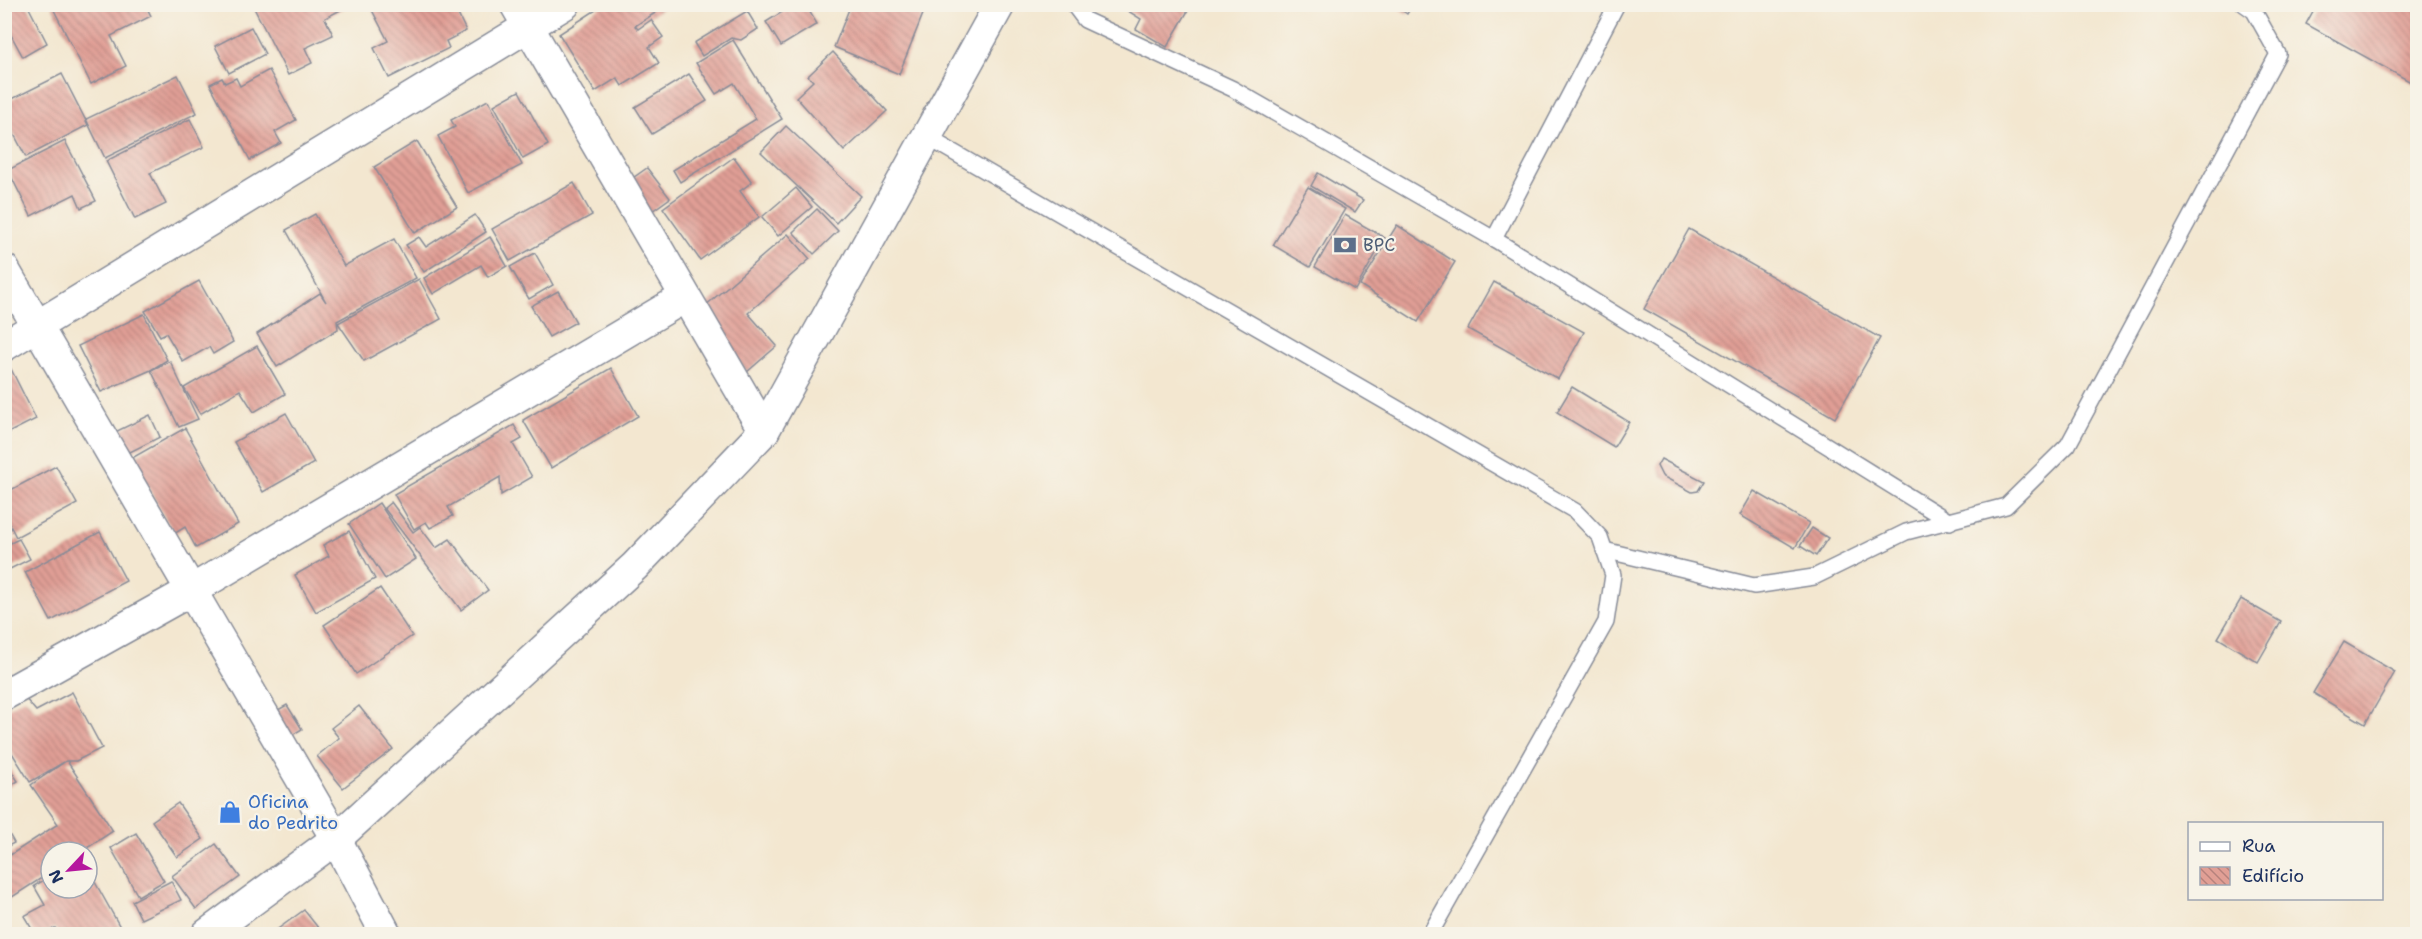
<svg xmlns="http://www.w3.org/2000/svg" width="2422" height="939" font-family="'Shantell Sans',sans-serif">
<defs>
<pattern id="building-back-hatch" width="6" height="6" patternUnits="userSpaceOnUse" patternTransform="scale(1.5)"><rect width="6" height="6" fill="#e19f95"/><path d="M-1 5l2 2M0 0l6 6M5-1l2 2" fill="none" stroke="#b6827d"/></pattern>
</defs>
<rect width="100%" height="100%" fill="#f7f3e8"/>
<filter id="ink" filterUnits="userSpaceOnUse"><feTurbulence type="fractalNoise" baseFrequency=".0167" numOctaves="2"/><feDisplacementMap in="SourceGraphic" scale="12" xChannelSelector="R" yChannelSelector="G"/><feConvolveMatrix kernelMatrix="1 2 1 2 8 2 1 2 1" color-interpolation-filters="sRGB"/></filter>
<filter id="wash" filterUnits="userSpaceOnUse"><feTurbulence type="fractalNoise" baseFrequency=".008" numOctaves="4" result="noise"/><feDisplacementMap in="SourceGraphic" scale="24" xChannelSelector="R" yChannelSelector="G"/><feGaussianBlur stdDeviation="1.35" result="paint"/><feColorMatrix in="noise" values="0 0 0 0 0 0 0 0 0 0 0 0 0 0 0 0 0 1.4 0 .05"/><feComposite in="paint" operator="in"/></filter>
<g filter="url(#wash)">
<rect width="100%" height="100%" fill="#f3e7d0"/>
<g id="blocks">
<g fill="url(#building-back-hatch)">
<polygon points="27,4 47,43 23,57 4,22 4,5"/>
<polygon points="51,4 145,4 151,16 111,36 126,66 91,84"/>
<polygon points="252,4 352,4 325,18 333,35 305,48 312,63 288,75"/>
<polygon points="383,4 453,4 466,31 446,41 449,48 389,78 374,48 388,41 372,10"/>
<polygon points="605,4 669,4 635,26 638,29 651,20 663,37 649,47 659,63 622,86 617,78 595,92 559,34"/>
<polygon points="795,4 805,4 817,24 781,46 766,22"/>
<polygon points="851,4 927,4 899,74 834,47"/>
<polygon points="1117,4 1192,4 1167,47 1136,29 1141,19"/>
<polygon points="1393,4 1413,4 1407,14"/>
<polygon points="2317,4 2418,4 2418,86 2306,24"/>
<polygon points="747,11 758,29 741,40 731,38 702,56 694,43"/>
<polygon points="251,27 265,54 229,73 215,46"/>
<polygon points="733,40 782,119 680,182 673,170 756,119 734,83 716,94 696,63"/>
<polygon points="833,52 887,111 844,151 796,97 813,81 808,76"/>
<polygon points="269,70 296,120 275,132 281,143 250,160 210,84 222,78 225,83 236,78 240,86"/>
<polygon points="62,74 88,125 26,157 4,115 4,103"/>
<polygon points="689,74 707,101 652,134 635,107"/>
<polygon points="178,75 197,113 105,158 86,119"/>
<polygon points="519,91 548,145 523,159 494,105"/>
<polygon points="488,100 522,165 468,193 438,136 455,127 451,120"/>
<polygon points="190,119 204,147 150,173 166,204 135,219 106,161"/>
<polygon points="786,126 861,196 836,223 761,152"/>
<polygon points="65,141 96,201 81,208 75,194 31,216 8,170"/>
<polygon points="417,141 457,207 415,233 374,167"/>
<polygon points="734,157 752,182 740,191 759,217 700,260 663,208"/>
<polygon points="647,168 670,198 645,216 623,185"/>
<polygon points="1318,173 1363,200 1355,212 1311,186"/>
<polygon points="574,183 592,215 510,261 492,229"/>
<polygon points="1308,187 1345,209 1310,267 1273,245"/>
<polygon points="796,188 812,207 778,236 762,217"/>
<polygon points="817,209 838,231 814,254 793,232"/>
<polygon points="315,214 344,266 394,239 416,278 337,321 338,329 277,367 257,334 320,293 326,302 286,230"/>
<polygon points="475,215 486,232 424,272 406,245 419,237 426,247"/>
<polygon points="1345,215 1385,238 1355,290 1315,267"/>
<polygon points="1397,225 1455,262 1418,322 1360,285"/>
<polygon points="1689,229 1880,338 1835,418 1644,309"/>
<polygon points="788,234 810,259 748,313 777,346 747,372 696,314"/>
<polygon points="490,237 507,266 488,277 481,265 433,294 424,278"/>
<polygon points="535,253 553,285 529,299 510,267"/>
<polygon points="419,279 441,319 364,361 338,323"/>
<polygon points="199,281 233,342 213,354 209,347 183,362 166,333 160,336 145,311"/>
<polygon points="1494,282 1584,332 1558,379 1468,329"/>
<polygon points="558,291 576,322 549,337 531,306"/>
<polygon points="144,314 167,360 151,370 101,392 78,346"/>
<polygon points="257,346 285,394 254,412 240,390 200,414 184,388"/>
<polygon points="170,361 198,419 179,427 151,370"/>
<polygon points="611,368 638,416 551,468 523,420"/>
<polygon points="11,369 36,419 4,435 4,372"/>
<polygon points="1572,387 1629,422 1614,447 1557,412"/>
<polygon points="286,413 314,463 263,492 234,442"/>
<polygon points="150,415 160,437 126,454 115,432"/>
<polygon points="514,425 522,439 513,444 532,477 501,495 500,477 448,507 453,516 430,528 426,522 414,529 394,494"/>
<polygon points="185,428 238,524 196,548 185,527 174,534 132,458"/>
<polygon points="1661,459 1704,481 1698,491 1692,492 1662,476 1657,466"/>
<polygon points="56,466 77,504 16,537 5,515 5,493"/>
<polygon points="1754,491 1809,523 1795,548 1740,515"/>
<polygon points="391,502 413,532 420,527 436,548 450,539 488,590 461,610 384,508"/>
<polygon points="379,503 416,559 385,579 349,524"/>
<polygon points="1812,528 1828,538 1816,556 1800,546"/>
<polygon points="349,531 375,579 316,612 295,575 329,556 323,545"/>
<polygon points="100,532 126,581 51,621 25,572"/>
<polygon points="19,539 30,559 4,572 4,546"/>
<polygon points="380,588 412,636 356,674 324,625"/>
<polygon points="2241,599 2281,622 2258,662 2218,638"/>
<polygon points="4,626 11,640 4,643"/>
<polygon points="2344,642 2395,672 2365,724 2313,693"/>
<polygon points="72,692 102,748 76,761 67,761 113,831 81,852 51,852 51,872 6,901 4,859 58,824 31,785 66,761 30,782 4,740 4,711 25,698 36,711"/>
<polygon points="287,705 302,729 284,740 269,715"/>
<polygon points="359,706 393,749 343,788 317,756 339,738 331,728"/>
<polygon points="4,760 18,781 4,790"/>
<polygon points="178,803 203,839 177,857 152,821"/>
<polygon points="4,825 14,843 4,848"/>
<polygon points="136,833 164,881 138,896 111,848"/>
<polygon points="216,844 240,877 196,909 172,876"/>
<polygon points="91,875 120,927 106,934 58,934 55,928 43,934 35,934 24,916 45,905 34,886 51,876 51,888 87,888 87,877"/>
<polygon points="171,881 181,900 141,919 132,901"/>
<polygon points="304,910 323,934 271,934"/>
</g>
</g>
</g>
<g filter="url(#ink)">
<use href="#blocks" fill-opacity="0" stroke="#878b97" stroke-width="1.5"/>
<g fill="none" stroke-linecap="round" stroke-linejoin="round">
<g stroke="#878b97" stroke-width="18">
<g id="service">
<polyline points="1073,4 1085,20 1233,89 1494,239 1950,522"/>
<polyline points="927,137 1575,511 1600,537 1613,575 1606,622 1430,934"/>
<polyline points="1494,239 1617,4"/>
<polyline points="1604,550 1754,586 1814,577 1906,532 2006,506 2068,445 2278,54 2254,11 2244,4"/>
</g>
</g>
<g stroke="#878b97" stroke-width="33">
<g id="minor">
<polyline points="515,4 764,431"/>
<polyline points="4,269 336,839 386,934"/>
<polyline points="4,346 565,4"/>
<polyline points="4,695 192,590 685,297"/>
<polyline points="207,934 336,839 635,566 764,431 1000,4"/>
</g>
</g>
<use href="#service" stroke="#fff" stroke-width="15"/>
<use href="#minor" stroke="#fff" stroke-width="30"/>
</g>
</g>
<defs>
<g id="bank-bare" transform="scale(1.8)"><path d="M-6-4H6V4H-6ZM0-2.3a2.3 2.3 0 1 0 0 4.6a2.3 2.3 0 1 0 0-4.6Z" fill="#5c6f8a" stroke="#f7f3e8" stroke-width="2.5" paint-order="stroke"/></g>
<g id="shop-bare" transform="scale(1.8)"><path d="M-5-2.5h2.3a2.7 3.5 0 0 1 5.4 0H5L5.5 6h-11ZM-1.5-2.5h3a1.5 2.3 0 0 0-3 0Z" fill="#3f7fe0" stroke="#f7f3e8" stroke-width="2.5" paint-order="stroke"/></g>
</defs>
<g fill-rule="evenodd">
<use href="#bank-bare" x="1345" y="245"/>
<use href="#shop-bare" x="230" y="812"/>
</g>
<g text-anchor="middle" stroke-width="4.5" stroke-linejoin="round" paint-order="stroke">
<g font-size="18" fill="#4e5e75" stroke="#f7f3e8" text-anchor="start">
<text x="1363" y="251">BPC</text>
</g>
<g font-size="18" fill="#366cbe" stroke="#f7f3e8" text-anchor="start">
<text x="248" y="808">Oficina<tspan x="248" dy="21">do Pedrito</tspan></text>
</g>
</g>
<rect width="2422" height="939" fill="none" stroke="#f7f3e8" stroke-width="24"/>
<rect x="2188" y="822" width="195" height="78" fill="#f7f3e8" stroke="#9fa5b1" stroke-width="1.5"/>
<rect x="2200" y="842" width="30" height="9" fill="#ffffff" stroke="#9fa5b1" stroke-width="1.5"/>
<text x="2242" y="852" font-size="18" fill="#1b2f5e">Rua</text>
<rect x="2200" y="867" width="30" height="18" fill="url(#building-back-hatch)" stroke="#9fa5b1" stroke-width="1.5"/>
<text x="2242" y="882" font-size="18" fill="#1b2f5e">Edifício</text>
<g transform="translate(69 870) rotate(244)"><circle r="28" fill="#f7f3e8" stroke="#9fa5b1" stroke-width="1.5"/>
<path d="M0-4.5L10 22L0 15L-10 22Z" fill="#b5179e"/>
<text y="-9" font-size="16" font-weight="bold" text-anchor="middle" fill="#1b2f5e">N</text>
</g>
</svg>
